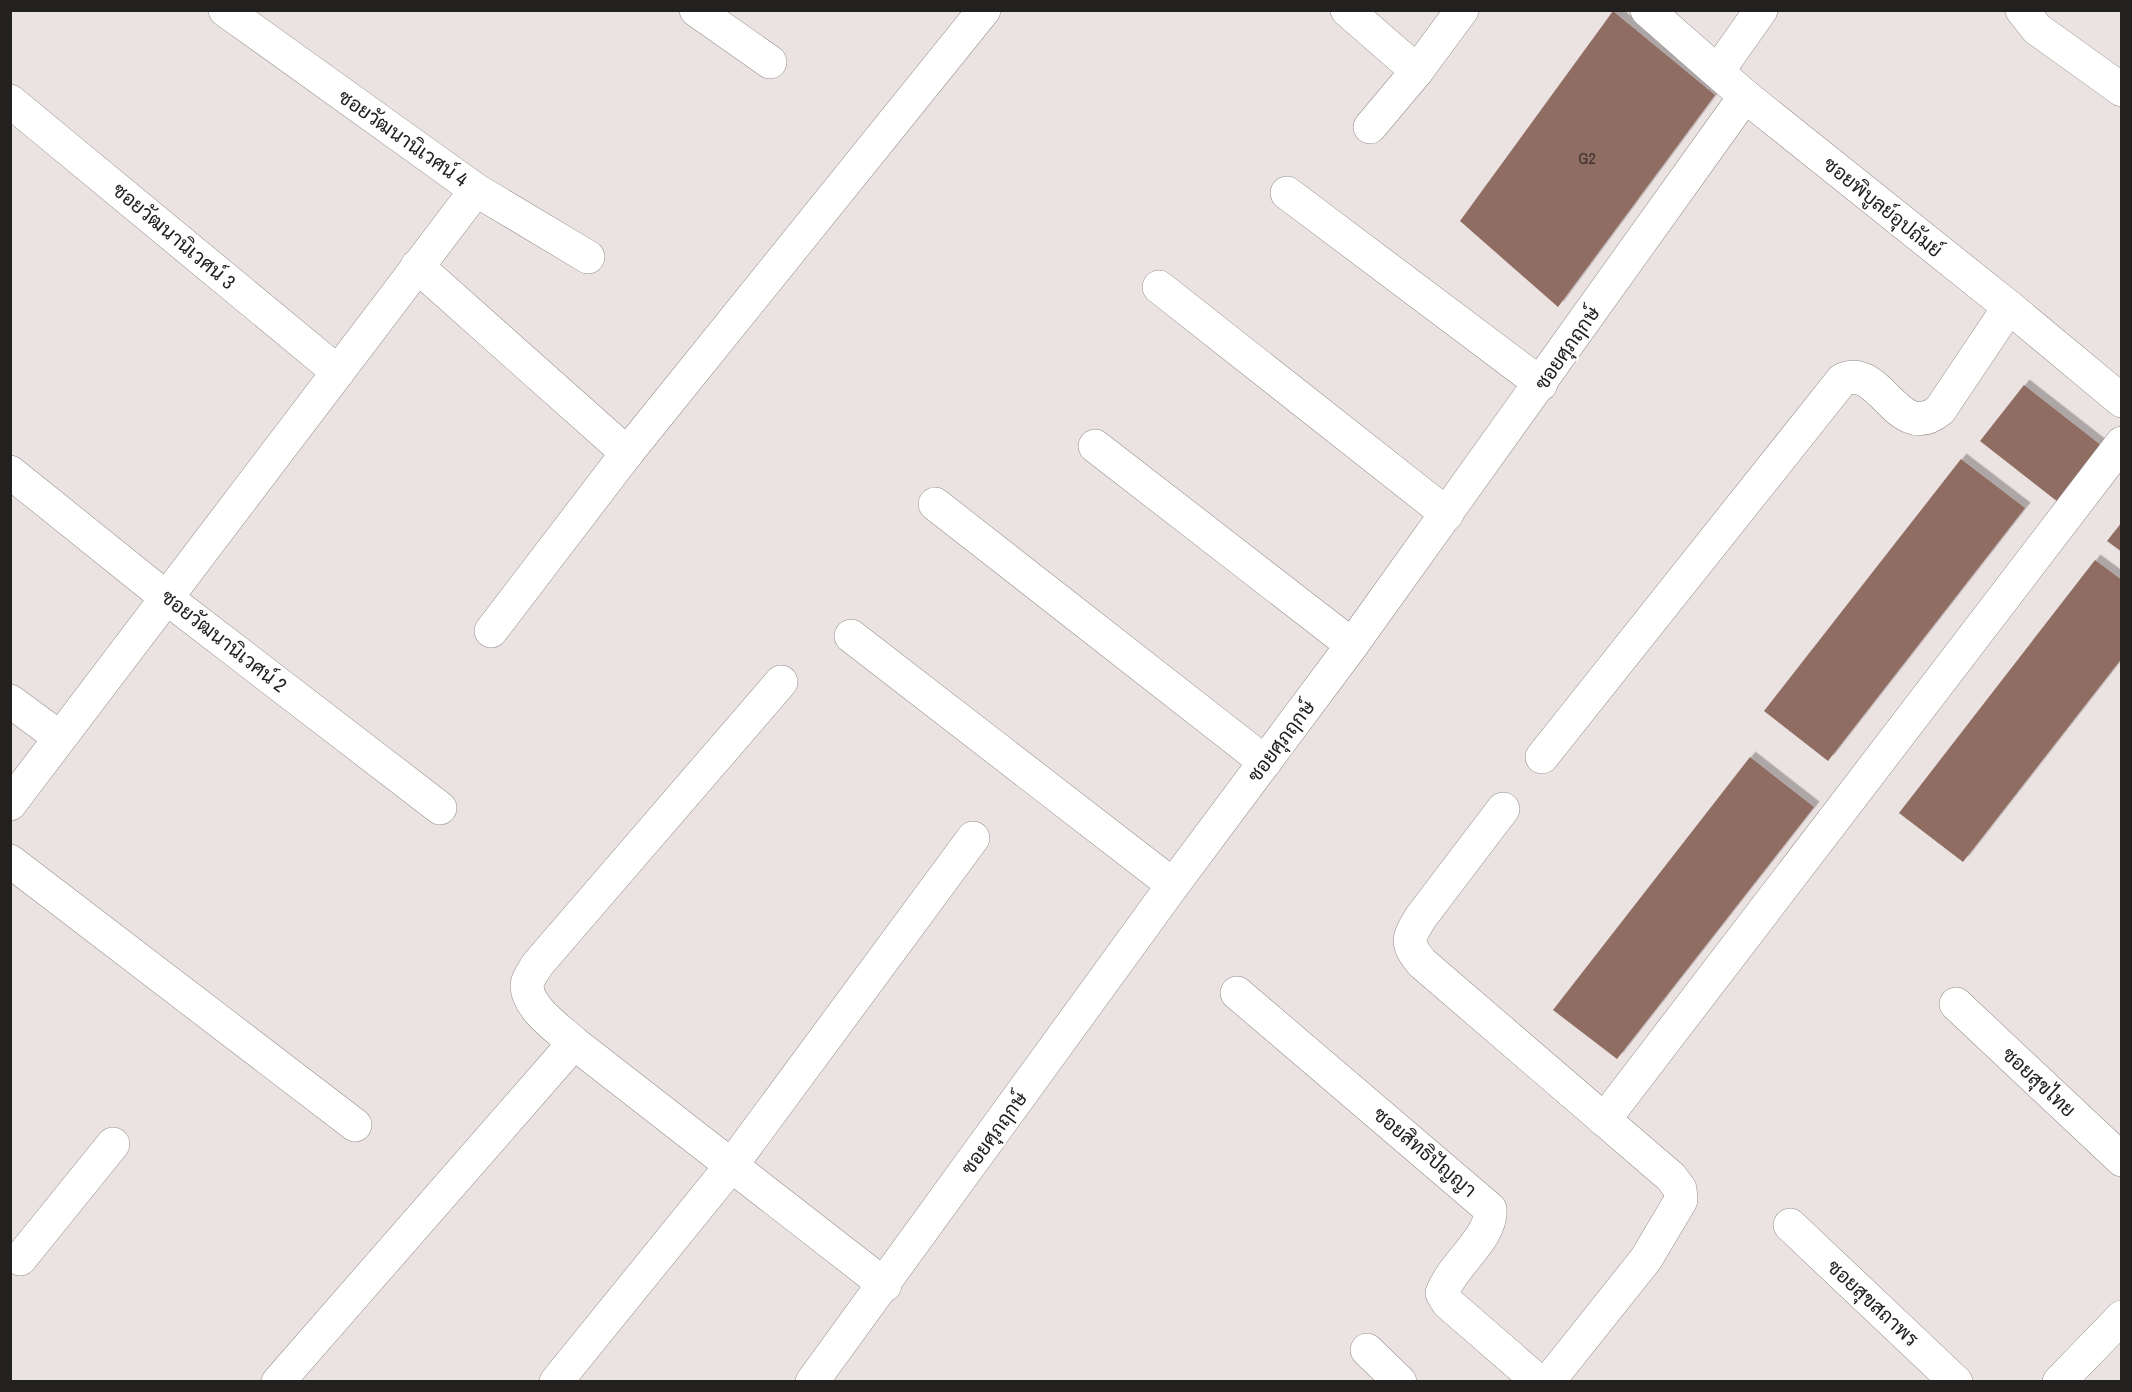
<svg xmlns="http://www.w3.org/2000/svg" width="2132" height="1392" font-family="'Archivo Narrow',Sarabun,sans-serif">
<defs>
<filter id="shadow"><feDropShadow dx="5.5" dy="-5.5" stdDeviation="0" flood-color="#0004"/></filter>
</defs>
<rect width="100%" height="100%" fill="#ebe2e2"/>
<g fill="#906d62" filter="url(#shadow)">
<polygon points="1613,11 1715,95 1558,307 1460,221"/>
<polygon points="2024,385 2102,446 2058,502 1980,441"/>
<polygon points="1961,459 2025,508 1828,761 1764,711"/>
<polygon points="2122,522 2122,552 2107,541"/>
<polygon points="2095,560 2122,580 2122,658 1963,862 1899,813"/>
<polygon points="1750,757 1814,807 1617,1059 1553,1010"/>
</g>
<g fill="none" stroke-linecap="round" stroke-linejoin="round">
<g stroke="#968e8e" stroke-width="34">
<g id="minor">
<polyline points="225,10 476,190 588,257"/>
<polyline points="696,10 770,62"/>
<polyline points="1347,10 1417,71"/>
<polyline points="1647,10 1745,96 2009,307 2122,401"/>
<polyline points="2022,10 2037,29 2122,90"/>
<polyline points="1718,71 1761,10"/>
<polyline points="10,101 338,372"/>
<polyline points="1370,127 1417,71 1462,10"/>
<polyline points="1287,193 1541,384"/>
<polyline points="417,266 627,453"/>
<polyline points="1159,287 1447,514"/>
<polyline points="1095,446 1352,645"/>
<polyline points="10,472 168,599 440,808"/>
<polyline points="935,504 1265,762"/>
<polyline points="491,631 627,453 984,10"/>
<polyline points="851,636 1173,885"/>
<path d="M781 682 537 965C534 971 527 979 527 986 528 1009 559 1029 574 1043L885 1285"/>
<polyline points="10,701 59,737"/>
<path d="M1542 757 1842 380C1882 362 1897 445 1940 410L2009 307"/>
<polyline points="10,804 476,190"/>
<path d="M1503 809 1421 917C1408 938 1405 943 1422 963L1671 1177 1680 1189 1681 1200 1646 1259 1548 1382"/>
<polyline points="10,861 355,1125"/>
<path d="M1237 993 1490 1209C1493 1237 1452 1265 1442 1293L1448 1303 1539 1382"/>
<polyline points="1956,1004 2122,1160"/>
<polyline points="1604,1120 2122,443"/>
<polyline points="1790,1225 1956,1382"/>
<polyline points="20,1259 113,1144"/>
<polyline points="1367,1350 1400,1382"/>
<polyline points="278,1382 574,1043"/>
<polyline points="556,1382 731,1166 973,838"/>
<polyline points="812,1382 1173,885 1352,645 1745,96"/>
<polyline points="2059,1382 2122,1317"/>
</g>
</g>
<use href="#minor" stroke="#fff" stroke-width="33"/>
</g>
<g text-anchor="middle" stroke-width="4.5" stroke-linejoin="round" paint-order="stroke">
<g font-size="16" fill="#3e3330">
<text x="1587" y="164">G2</text>
</g>
<g font-size="20" fill="#232020" stroke="#fff">
<text transform="translate(403 138) rotate(35)" y="7">ซอยวัฒนานิเวศน์ 4</text>
<text transform="translate(1883 207) rotate(39)" y="7">ซอยพิบูลย์อุปถัมย์</text>
<text transform="translate(174 236) rotate(40)" y="7">ซอยวัฒนานิเวศน์ 3</text>
<text transform="translate(1567 348) rotate(-55)" y="7">ซอยศุภฤกษ์</text>
<text transform="translate(224 641) rotate(38)" y="7">ซอยวัฒนานิเวศน์ 2</text>
<text transform="translate(1281 741) rotate(-53)" y="7">ซอยศุภฤกษ์</text>
<text transform="translate(2039 1082) rotate(43)" y="7">ซอยสุขไทย</text>
<text transform="translate(994 1133) rotate(-54)" y="7">ซอยศุภฤกษ์</text>
<text transform="translate(1425 1152) rotate(40)" y="7">ซอยสิทธิปัญญา</text>
<text transform="translate(1873 1303) rotate(43)" y="7">ซอยสุขสถาพร</text>
</g>
</g>
<rect width="2132" height="1392" fill="none" stroke="#232020" stroke-width="24"/>
</svg>
